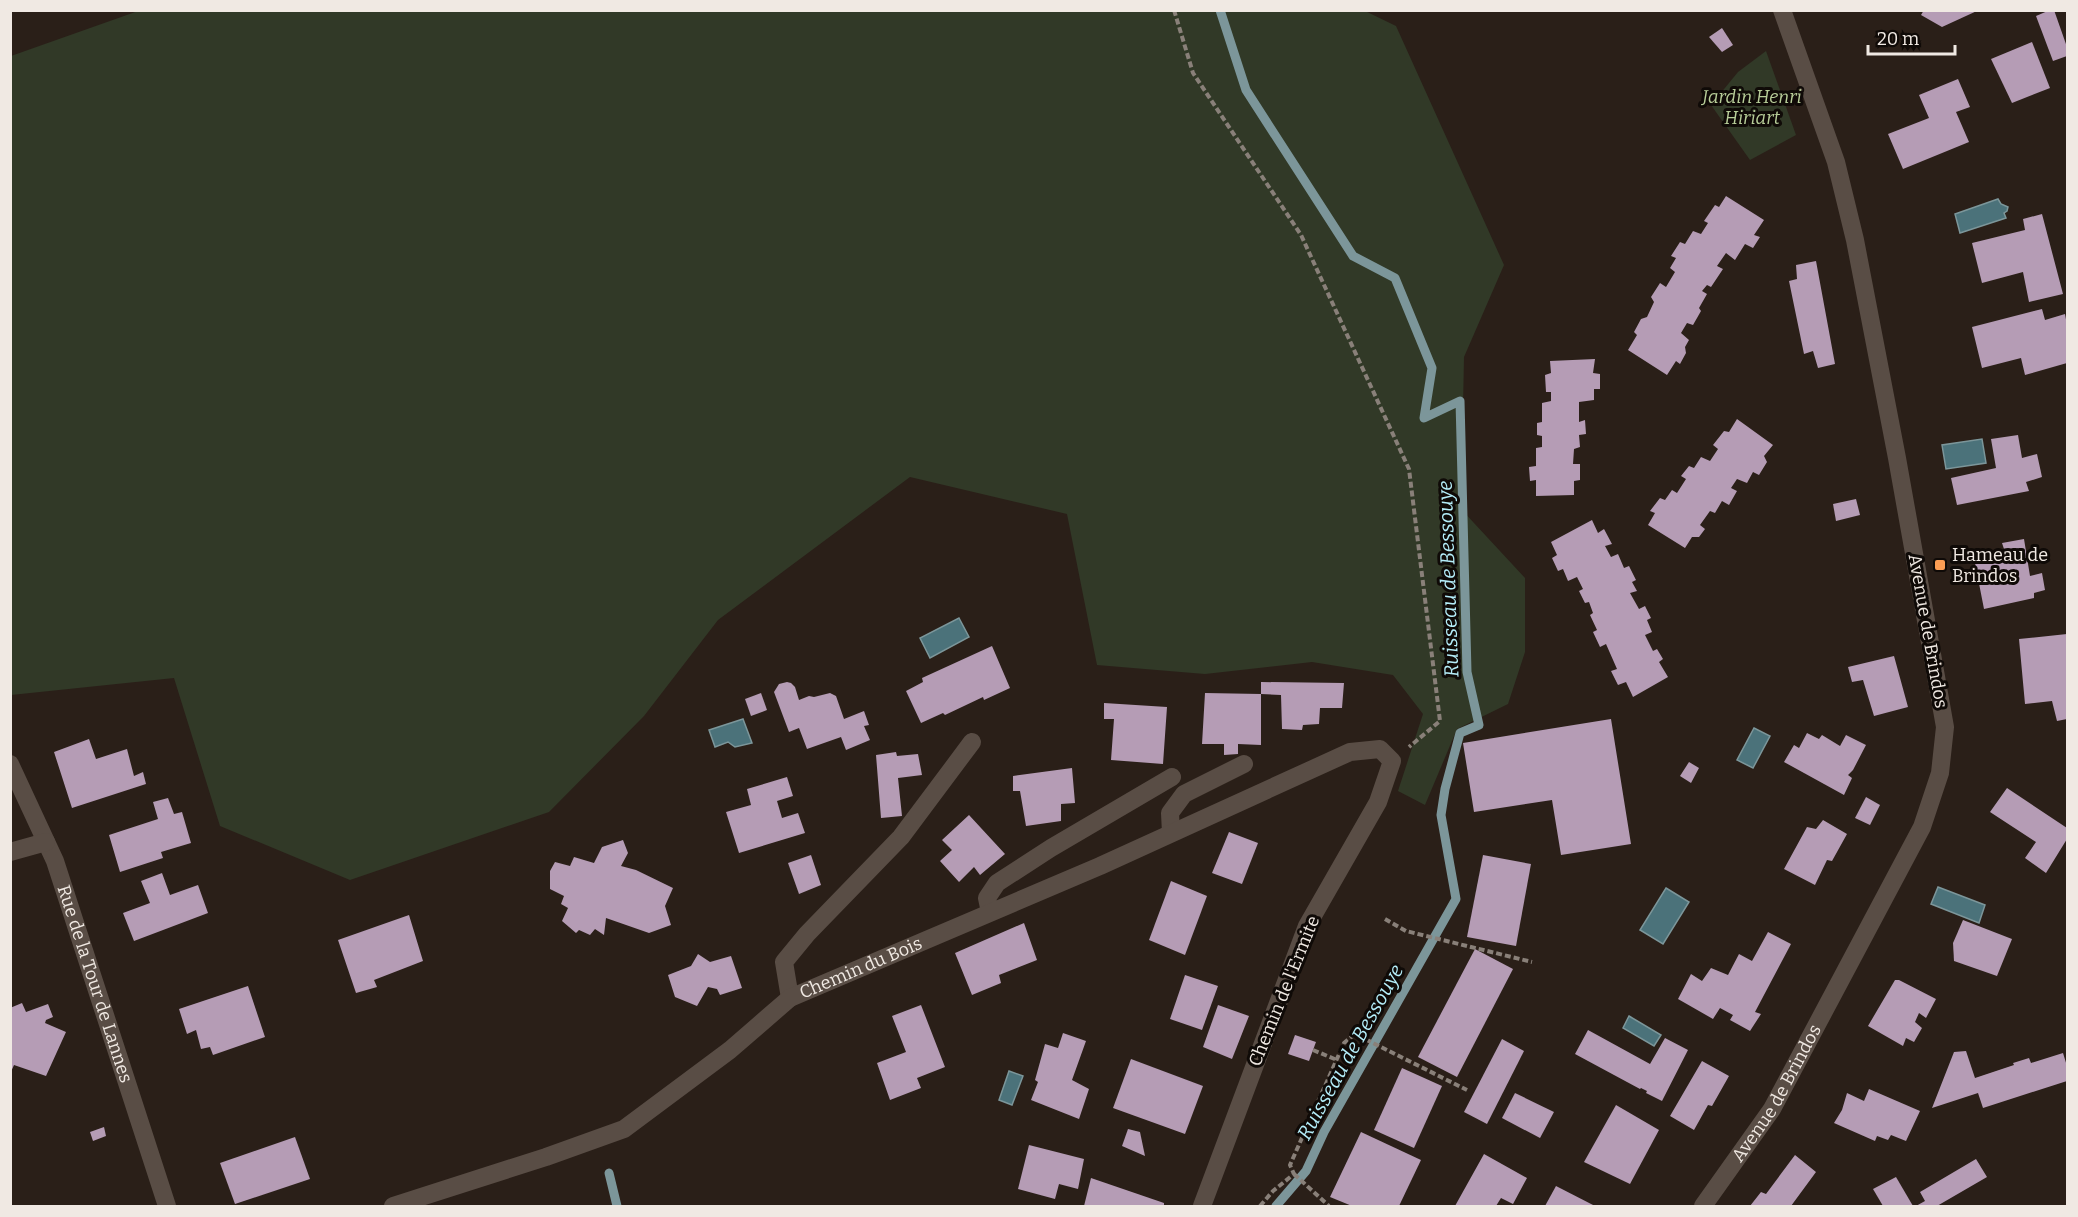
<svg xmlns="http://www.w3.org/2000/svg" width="2078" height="1217" font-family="Bitter,serif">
<rect width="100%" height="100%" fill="#2a1f18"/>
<g fill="#313927">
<polygon points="141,10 1363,10 1396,26 1504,265 1464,357 1461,509 1525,578 1525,652 1508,704 1457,729 1425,805 1398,791 1423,714 1393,675 1312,662 1205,674 1097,665 1067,514 910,477 718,620 644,716 549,812 350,880 220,826 174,678 11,695 11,56"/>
<polygon points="1766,51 1796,135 1750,160 1711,105 1738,72"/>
</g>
<g fill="#4b727a" stroke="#7c969a" stroke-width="1.5">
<polygon points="1998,199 2001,204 2008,207 2007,211 2004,213 2006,218 1960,233 1955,214"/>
<polygon points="1982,439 1986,463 1946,469 1942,445"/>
<polygon points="959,618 969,637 930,658 920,638"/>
<polygon points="743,719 752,743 735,747 728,742 715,747 709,730"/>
<polygon points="1754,728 1770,736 1753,768 1737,760"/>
<polygon points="1938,887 1985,905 1979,923 1931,904"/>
<polygon points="1666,888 1689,902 1663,944 1640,930"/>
<polygon points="1629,1016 1661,1035 1654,1046 1623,1028"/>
<polygon points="1009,1071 1023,1076 1012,1105 999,1100"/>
</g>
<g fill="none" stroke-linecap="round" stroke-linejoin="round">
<g stroke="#7c969a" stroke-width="9">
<polyline points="1220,10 1246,90 1353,256 1395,278 1432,368 1424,418 1460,401 1467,672 1479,725 1460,733 1445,789 1441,815 1456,899 1324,1132 1306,1171 1276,1206"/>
<polyline points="609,1173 617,1206"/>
</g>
</g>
<g fill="#b59cb5">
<polygon points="1924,10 1979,10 1942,27 1921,15"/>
<polygon points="2050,10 2054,10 2067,47 2067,56 2053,61 2036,16"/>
<polygon points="1722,28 1733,45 1722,52 1709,37"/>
<polygon points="2032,42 2050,88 2012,103 1991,59"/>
<polygon points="1958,79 1970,107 1956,112 1969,142 1903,169 1888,134 1929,118 1919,95"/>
<polygon points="1726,196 1764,220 1754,235 1760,237 1753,248 1745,244 1735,260 1726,253 1717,266 1723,269 1711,287 1707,285 1702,291 1707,294 1699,308 1701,311 1693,325 1687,323 1681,333 1689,340 1685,347 1686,353 1680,364 1676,361 1667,375 1628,350 1637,335 1634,332 1641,319 1647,317 1654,302 1651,297 1660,283 1666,287 1675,272 1670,268 1676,258 1671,256 1680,242 1685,244 1693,231 1701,234 1708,223 1704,221 1715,205 1719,207"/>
<polygon points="2042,214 2063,294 2029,302 2023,272 1982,283 1972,243 2025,230 2023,219"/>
<polygon points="1816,261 1835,364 1818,368 1813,351 1804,354 1789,281 1797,279 1796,265"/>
<polygon points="2042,309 2045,320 2065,314 2067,325 2067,363 2025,375 2021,358 1982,368 1972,327"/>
<polygon points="1595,359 1593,373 1600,374 1600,389 1594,389 1594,400 1579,402 1579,422 1585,420 1586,434 1579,435 1580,447 1574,449 1573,464 1580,464 1580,480 1574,481 1574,495 1536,496 1536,480 1530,481 1529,467 1536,466 1536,448 1542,447 1542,436 1537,435 1537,423 1542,422 1542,403 1551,401 1551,392 1546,392 1545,375 1551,373 1550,361"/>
<polygon points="1737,419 1773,445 1764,456 1767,462 1759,475 1753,472 1747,483 1737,479 1731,488 1737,491 1729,505 1722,501 1715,513 1710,511 1700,525 1705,529 1699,537 1692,537 1685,548 1648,525 1655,513 1650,511 1660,498 1665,500 1672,490 1677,493 1686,479 1681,476 1689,466 1694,468 1701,457 1710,461 1718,449 1713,445 1724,431 1729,432"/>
<polygon points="2018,435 2022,458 2037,454 2042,477 2026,482 2029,491 1957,505 1951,478 1996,468 1991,439"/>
<polygon points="1856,499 1860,515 1836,521 1833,504"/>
<polygon points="1592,520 1598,533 1604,529 1612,544 1605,546 1611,557 1618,554 1624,568 1629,566 1636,580 1632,582 1637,591 1630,593 1639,609 1645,606 1651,618 1647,620 1652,632 1645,635 1653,651 1657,649 1663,659 1659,662 1668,677 1633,697 1626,682 1618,685 1611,671 1617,669 1606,644 1600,647 1593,632 1597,630 1590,615 1593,613 1589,602 1585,603 1579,591 1583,589 1577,577 1568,581 1563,569 1558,571 1552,558 1557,555 1551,542"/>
<polygon points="2024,539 2030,576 2042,573 2045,590 2034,593 2034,598 1984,609 1974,558 2005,552 2002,543"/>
<polygon points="2067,634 2067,719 2057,721 2052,701 2025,704 2019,639"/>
<polygon points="992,646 1010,688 984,700 983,697 945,715 943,713 921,723 906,691 923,682 922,678"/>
<polygon points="1894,656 1908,707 1874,716 1863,680 1852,682 1848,667"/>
<polygon points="787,682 791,683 795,687 799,700 809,696 814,697 830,693 836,696 844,719 864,711 869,725 864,726 870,740 846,750 841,737 807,749 799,728 789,732 774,692 779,684"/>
<polygon points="1261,682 1344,683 1342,708 1320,708 1319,724 1303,725 1302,730 1282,729 1281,695 1261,694"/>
<polygon points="761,693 767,710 751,716 745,699"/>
<polygon points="1205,693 1261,694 1261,745 1238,744 1238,754 1224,755 1224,744 1202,744"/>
<polygon points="1104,703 1167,707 1163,764 1111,760 1114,719 1104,719"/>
<polygon points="1611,719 1631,844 1561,855 1552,800 1474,812 1463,743"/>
<polygon points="1807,733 1819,739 1822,735 1840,746 1846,735 1866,745 1853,770 1848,775 1852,778 1844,795 1784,762 1794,745 1799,748"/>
<polygon points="89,739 96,759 127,749 134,776 143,772 146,784 72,808 54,752"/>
<polygon points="896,752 897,756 918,754 922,775 898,778 902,816 881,818 876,755"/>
<polygon points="1689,762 1699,768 1691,783 1680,776"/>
<polygon points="1072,768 1075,803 1061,804 1061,821 1026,826 1020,791 1013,791 1013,776"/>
<polygon points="787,777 793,796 777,801 782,818 798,813 805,833 739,853 726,812 751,805 747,789"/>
<polygon points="2007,788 2067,828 2067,839 2046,873 2025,858 2036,842 1990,812"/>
<polygon points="1866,797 1880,805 1870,825 1855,818"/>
<polygon points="168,798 174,814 182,812 191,843 161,852 163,858 120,872 109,835 158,819 153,802"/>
<polygon points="969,815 1005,854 980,875 974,867 959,882 940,861 952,850 942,840"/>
<polygon points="1823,820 1847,834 1832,861 1827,860 1815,885 1784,869 1807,827 1816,829"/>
<polygon points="1229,832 1258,843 1242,884 1212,873"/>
<polygon points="623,840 628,853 621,866 636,870 673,888 665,906 671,925 649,933 606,918 604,935 595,929 590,935 579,930 576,933 562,921 568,908 561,904 564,896 550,889 550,871 555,862 570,866 574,857 594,863 602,847"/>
<polygon points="811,855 821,885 799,894 788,863"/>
<polygon points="1483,855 1531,864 1516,946 1467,937"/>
<polygon points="162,873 170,895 198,885 208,913 134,941 123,913 150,903 141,881"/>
<polygon points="1171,881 1207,896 1185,955 1149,940"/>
<polygon points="409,915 423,961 374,980 377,987 356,993 338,940"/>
<polygon points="1963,920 2012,939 1997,976 1954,961 1953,943"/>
<polygon points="1024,923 1037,960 999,975 1001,983 972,995 955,953"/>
<polygon points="1768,932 1791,944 1755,1012 1761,1014 1750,1031 1730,1020 1733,1015 1720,1008 1713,1019 1678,999 1691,974 1702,981 1711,968 1728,975 1739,954 1752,961"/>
<polygon points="1475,949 1513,969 1457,1077 1418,1057"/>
<polygon points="698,954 710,962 731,956 742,988 720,995 717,989 708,987 697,1006 675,997 668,975 691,966"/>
<polygon points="1185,975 1218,986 1202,1030 1170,1019"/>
<polygon points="1895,980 1899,980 1936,999 1926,1018 1919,1013 1915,1022 1922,1028 1914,1042 1906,1038 1903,1046 1868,1026"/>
<polygon points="248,986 265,1037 213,1055 210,1047 201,1049 196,1030 187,1034 179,1009"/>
<polygon points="22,1003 26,1012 48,1004 53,1017 46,1020 45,1023 66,1032 46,1076 14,1065 10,1074 10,1008"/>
<polygon points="921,1005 945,1067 917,1078 921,1088 890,1100 877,1063 906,1052 892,1016"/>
<polygon points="1218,1005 1249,1016 1232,1059 1203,1047"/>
<polygon points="1588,1030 1650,1064 1665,1038 1688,1050 1662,1101 1646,1093 1647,1091 1641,1088 1640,1089 1575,1054"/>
<polygon points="1063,1033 1086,1041 1072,1080 1089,1089 1079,1119 1031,1100 1038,1082 1035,1080 1045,1044 1058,1048"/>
<polygon points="1295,1035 1316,1042 1309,1061 1288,1054"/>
<polygon points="1502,1039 1524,1051 1487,1124 1464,1112"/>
<polygon points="1966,1051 1975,1078 2014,1065 2013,1063 2029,1058 2031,1063 2063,1053 2067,1066 2067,1081 1983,1108 1978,1093 1932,1108 1954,1052"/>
<polygon points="1131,1059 1203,1086 1185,1134 1113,1108"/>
<polygon points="1702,1061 1729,1076 1712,1106 1708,1105 1694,1130 1670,1116"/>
<polygon points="1402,1068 1442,1086 1414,1148 1374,1130"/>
<polygon points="1869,1089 1920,1111 1906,1141 1891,1135 1888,1140 1877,1136 1875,1141 1834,1123 1842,1110 1847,1093 1864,1101"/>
<polygon points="1515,1093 1554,1112 1540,1138 1502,1118"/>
<polygon points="1616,1105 1659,1130 1630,1184 1584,1162"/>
<polygon points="104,1127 106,1136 93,1141 90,1132"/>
<polygon points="1128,1129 1140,1132 1145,1156 1122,1146"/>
<polygon points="1361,1132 1421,1160 1399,1206 1352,1206 1330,1197"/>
<polygon points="295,1137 310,1179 235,1204 220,1163"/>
<polygon points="1029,1145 1084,1159 1078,1189 1059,1184 1055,1199 1018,1189"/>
<polygon points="1484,1154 1527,1178 1513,1204 1501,1198 1496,1206 1455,1206"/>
<polygon points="1795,1155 1816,1172 1791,1206 1750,1206 1761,1192 1766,1194"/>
<polygon points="1976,1159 1987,1177 1937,1206 1916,1206 1925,1201 1920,1192"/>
<polygon points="1896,1177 1913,1206 1883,1206 1873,1189"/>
<polygon points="1091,1178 1164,1203 1164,1206 1084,1206"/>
<polygon points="1556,1186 1595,1206 1545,1206"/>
</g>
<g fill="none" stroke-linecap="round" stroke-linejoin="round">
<g stroke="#898079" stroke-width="4" stroke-dasharray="6 3" stroke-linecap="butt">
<polyline points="1174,10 1193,73 1301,235 1409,469 1440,721 1409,747"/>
<polyline points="1385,919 1406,931 1532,962"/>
<polyline points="1313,1050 1337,1060"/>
<polyline points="1294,1174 1329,1206"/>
<polyline points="1260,1206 1273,1191 1294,1174 1290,1165 1344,1043 1355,1034 1467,1090"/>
</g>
<g stroke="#594d45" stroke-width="18">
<path id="s1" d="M10 764 55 861 167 1206"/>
<polyline points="1171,833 1170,813 1184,794 1244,764"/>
<polyline points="10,852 46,842"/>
<polyline points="990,912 987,898 997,883 1051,848 1172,777"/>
<polyline points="790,998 784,962 807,934 901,837 972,742"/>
<path id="s2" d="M393 1206 546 1157 624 1129 730 1050 790 998 1100 866 1350 752 1380 749 1392 761 1378 802 1307 926 1202 1206"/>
<path id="s3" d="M1703 1206 1772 1109 1922 827 1940 773 1945 727 1897 458 1855 240 1836 162 1782 10"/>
</g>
</g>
<rect fill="#fc9d53" stroke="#0f0a07" stroke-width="2" x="1934" y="559" width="12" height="12" rx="3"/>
<g text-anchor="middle" stroke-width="6" stroke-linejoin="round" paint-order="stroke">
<g font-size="18" font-style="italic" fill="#b8ce99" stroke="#0f0a07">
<text x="1752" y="103">Jardin Henri<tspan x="1752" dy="21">Hiriart</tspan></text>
</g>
<g font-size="18" fill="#f0e9e3" stroke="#0f0a07" text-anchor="start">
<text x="1952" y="561">Hameau de<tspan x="1952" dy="21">Brindos</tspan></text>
</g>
<g font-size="18" fill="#f0e9e3" stroke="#0f0a07">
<text transform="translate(1928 631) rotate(80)" y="6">Avenue de Brindos</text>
<text dy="6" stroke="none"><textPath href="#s2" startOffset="532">Chemin du Bois</textPath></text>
<text dy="6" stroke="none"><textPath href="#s1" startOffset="236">Rue de la Tour de Lannes</textPath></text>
<text transform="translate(1284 991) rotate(-68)" y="6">Chemin de l'Ermite</text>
<text dy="6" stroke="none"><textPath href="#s3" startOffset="135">Avenue de Brindos</textPath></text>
</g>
<g font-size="20" font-style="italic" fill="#b5eefa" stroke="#0f0a07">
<text transform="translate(1448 579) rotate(-92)" y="7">Ruisseau de Bessouye</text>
<text transform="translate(1350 1052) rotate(-61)" y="7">Ruisseau de Bessouye</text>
</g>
</g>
<rect width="2078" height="1217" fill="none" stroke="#f0e9e3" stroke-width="24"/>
<path d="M1868 45v9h87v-9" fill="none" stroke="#f0e9e3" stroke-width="3"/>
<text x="1877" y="45" font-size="18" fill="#f0e9e3" stroke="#0f0a07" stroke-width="4.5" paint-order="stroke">20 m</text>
</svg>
